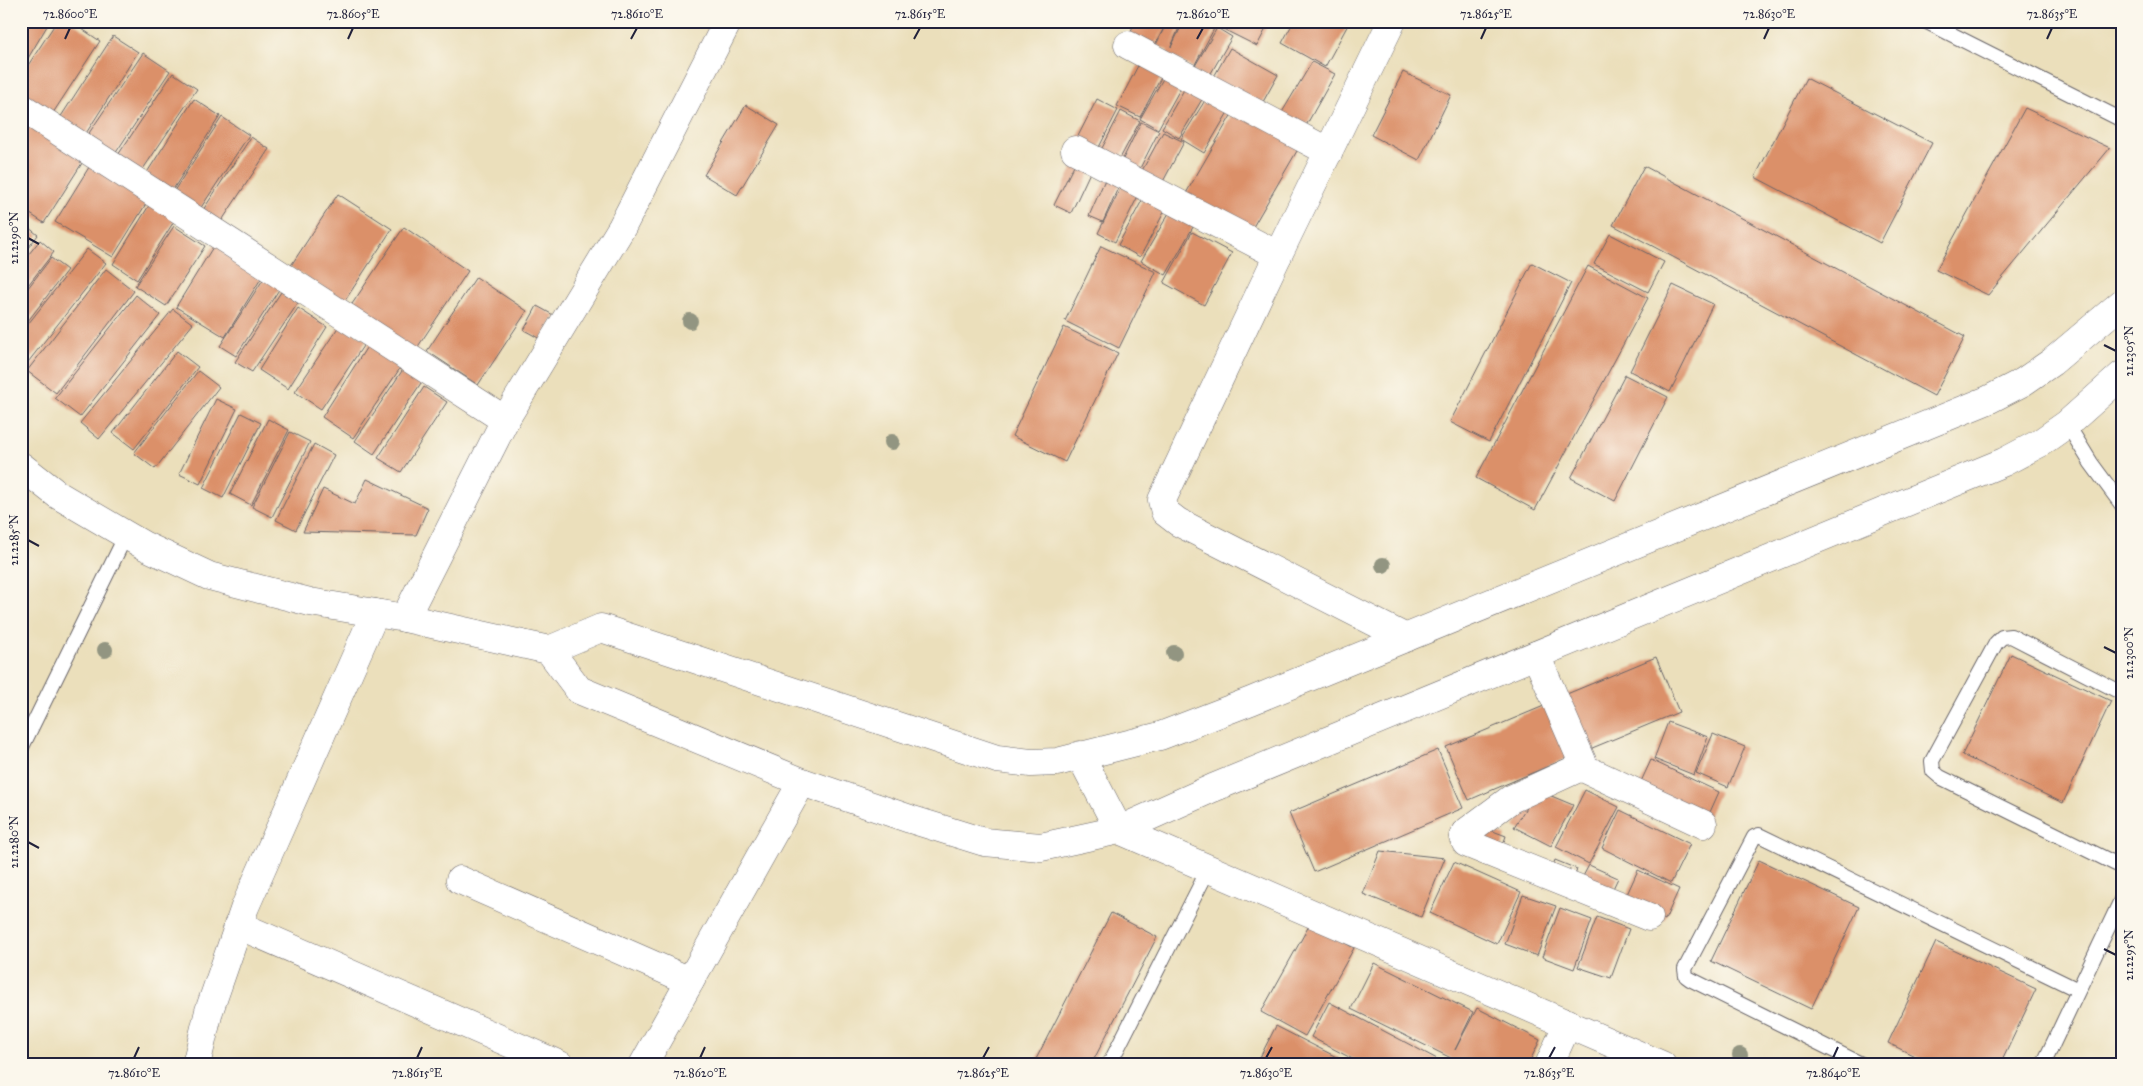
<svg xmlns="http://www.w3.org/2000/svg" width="2143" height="1086" font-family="'IM FELL Great Primer',serif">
<rect width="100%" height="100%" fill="#fbf7ec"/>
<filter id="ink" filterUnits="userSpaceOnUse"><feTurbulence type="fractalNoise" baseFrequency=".02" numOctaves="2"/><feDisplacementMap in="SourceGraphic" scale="10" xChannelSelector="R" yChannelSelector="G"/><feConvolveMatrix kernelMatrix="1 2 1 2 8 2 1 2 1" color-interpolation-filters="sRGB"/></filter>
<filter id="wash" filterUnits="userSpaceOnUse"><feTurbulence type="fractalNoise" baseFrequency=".0096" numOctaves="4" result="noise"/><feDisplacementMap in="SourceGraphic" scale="20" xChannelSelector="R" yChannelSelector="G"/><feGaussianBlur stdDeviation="1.12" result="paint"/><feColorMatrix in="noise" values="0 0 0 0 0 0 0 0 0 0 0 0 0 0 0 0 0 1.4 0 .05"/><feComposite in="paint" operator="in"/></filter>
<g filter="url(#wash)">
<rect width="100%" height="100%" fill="#ebdfbb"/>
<g id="blocks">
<g fill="#db9069">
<polygon points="26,21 50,21 21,70 21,30"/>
<polygon points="57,21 70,21 100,41 51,116 21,96 21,76"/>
<polygon points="1135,21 1182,21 1171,47 1184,21 1205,21 1215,27 1193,68 1167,54 1168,51 1156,45 1165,26 1153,48 1129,36"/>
<polygon points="1222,21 1270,21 1257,46 1219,27"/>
<polygon points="1294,21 1350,21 1325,67 1282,43"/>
<polygon points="1217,28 1232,37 1207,80 1192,71"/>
<polygon points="113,36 138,52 83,138 58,121"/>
<polygon points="1230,48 1278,75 1259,109 1211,82"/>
<polygon points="143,53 170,71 113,157 85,139"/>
<polygon points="1142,58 1165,70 1140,117 1117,106"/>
<polygon points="1312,62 1335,74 1303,131 1278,119"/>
<polygon points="1168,70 1185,80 1158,129 1140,119"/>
<polygon points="1403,72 1451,95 1419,160 1371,135"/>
<polygon points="173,73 197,89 139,175 116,158"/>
<polygon points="1806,78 1932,143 1880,243 1755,177"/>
<polygon points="1189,81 1207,91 1179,138 1162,128"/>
<polygon points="1209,94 1231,107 1204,153 1181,139"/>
<polygon points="194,99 220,116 172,191 146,174"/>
<polygon points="1097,99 1118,110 1095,155 1074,144"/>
<polygon points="746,105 779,125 737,195 704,175"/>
<polygon points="1236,107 1301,144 1250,232 1185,195"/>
<polygon points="2025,108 2110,148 1988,295 1936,270"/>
<polygon points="1121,111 1140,121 1116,166 1098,156"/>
<polygon points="222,117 249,135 198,212 172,194"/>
<polygon points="21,119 84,160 44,223 21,208"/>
<polygon points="1141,122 1159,131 1136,176 1119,167"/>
<polygon points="1163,132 1184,142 1159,189 1138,178"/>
<polygon points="251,137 269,149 219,225 201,213"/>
<polygon points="1077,159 1093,166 1071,213 1054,205"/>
<polygon points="91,164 149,199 113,257 55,222"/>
<polygon points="1644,166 1965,337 1934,396 1613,225"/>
<polygon points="1107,175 1121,181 1103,222 1089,216"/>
<polygon points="1124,181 1141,190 1115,242 1098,233"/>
<polygon points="1146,193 1168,205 1140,257 1118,245"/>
<polygon points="338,194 392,229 344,302 290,267"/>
<polygon points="153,199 178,215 137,280 113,264"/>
<polygon points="1173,206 1197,220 1166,275 1141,261"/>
<polygon points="21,218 26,221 23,223 38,235 21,257"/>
<polygon points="174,226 205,246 166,306 135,286"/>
<polygon points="404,227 468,271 415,351 350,307"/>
<polygon points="1192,232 1232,253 1204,305 1164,283"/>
<polygon points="1610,234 1664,262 1648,292 1594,264"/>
<polygon points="40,240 54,252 21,294 21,264"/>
<polygon points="216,242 265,272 225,337 176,307"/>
<polygon points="1101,246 1156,272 1119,348 1065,321"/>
<polygon points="87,249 106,263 21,371 21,333"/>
<polygon points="51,258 67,270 21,330 21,297"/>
<polygon points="1532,263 1571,283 1489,442 1450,422"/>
<polygon points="1588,266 1648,298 1535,510 1476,478"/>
<polygon points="106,269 134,291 56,393 27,371"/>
<polygon points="266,275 282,285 236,356 220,346"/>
<polygon points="476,277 527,311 478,385 427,351"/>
<polygon points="1673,285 1713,304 1670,392 1630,371"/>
<polygon points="281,292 298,303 252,372 235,362"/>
<polygon points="136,295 160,315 80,417 55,398"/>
<polygon points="537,306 555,316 542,340 524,330"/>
<polygon points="298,308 327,327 288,389 259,370"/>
<polygon points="173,309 193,324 99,439 80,423"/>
<polygon points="341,323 367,340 321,409 295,392"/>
<polygon points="1064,327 1118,353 1065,462 1012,436"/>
<polygon points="370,342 405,361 353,438 322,417"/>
<polygon points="177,351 198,367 134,449 113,433"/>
<polygon points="404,368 423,380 374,454 355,441"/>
<polygon points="198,371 219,387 155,469 134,453"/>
<polygon points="1625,375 1668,397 1615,501 1571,478"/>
<polygon points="424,387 447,402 401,472 378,458"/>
<polygon points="216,399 237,409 200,484 179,474"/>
<polygon points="241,413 261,423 223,498 203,488"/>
<polygon points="268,419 289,430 251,505 230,494"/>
<polygon points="290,432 310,442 272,517 252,507"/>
<polygon points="314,444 334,455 296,530 276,520"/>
<polygon points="367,479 428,508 416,535 303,532 323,489 355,504"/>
<polygon points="2011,654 2111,701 2063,803 1962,755"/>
<polygon points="1656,657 1679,712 1585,751 1562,696"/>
<polygon points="1551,703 1574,755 1469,800 1446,747"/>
<polygon points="1668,722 1708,737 1694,775 1654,759"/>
<polygon points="1713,734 1745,747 1728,787 1696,773"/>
<polygon points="1438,750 1463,808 1314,872 1289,813"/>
<polygon points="1651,760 1719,792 1706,821 1638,788"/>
<polygon points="1537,790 1573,805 1551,846 1514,827"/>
<polygon points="1585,790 1619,807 1589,864 1556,847"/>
<polygon points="1620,810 1690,844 1671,883 1602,848"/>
<polygon points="1485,828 1506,836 1500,853 1479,845"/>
<polygon points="1380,851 1445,858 1421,917 1363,894"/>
<polygon points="1555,860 1577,869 1571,883 1550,874"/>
<polygon points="1759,860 1859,907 1811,1009 1711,961"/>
<polygon points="1454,862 1521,892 1497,944 1430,913"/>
<polygon points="1589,865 1618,878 1609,897 1579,884"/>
<polygon points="1638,870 1679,889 1665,920 1624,901"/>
<polygon points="1523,895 1556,906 1537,956 1505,944"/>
<polygon points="1560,908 1592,920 1574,969 1542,957"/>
<polygon points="1111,913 1157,937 1091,1065 1033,1065"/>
<polygon points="1597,917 1629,929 1611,978 1578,967"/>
<polygon points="1310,924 1354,948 1305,1036 1261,1012"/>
<polygon points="1936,942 2036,989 2000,1065 1933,1065 1888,1043"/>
<polygon points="1374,963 1473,1012 1455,1050 1477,1008 1540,1040 1528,1065 1448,1065 1451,1058 1351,1009"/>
<polygon points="1329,1002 1439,1060 1436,1065 1364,1065 1311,1037"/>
<polygon points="1276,1026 1352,1065 1256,1065"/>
</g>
</g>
</g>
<g filter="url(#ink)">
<use href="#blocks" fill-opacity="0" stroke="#686468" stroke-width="1"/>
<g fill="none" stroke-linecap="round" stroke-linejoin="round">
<g stroke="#686468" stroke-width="16">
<g id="service">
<polyline points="1925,21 2122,120"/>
<polyline points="2067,424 2091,463 2122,505"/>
<polyline points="2122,693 2011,636 2002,637 1996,643 1932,761 1933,771 1940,777 2122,867"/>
<polyline points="21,749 126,535"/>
<polyline points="1109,1065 1209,868"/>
<polyline points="1863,1065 1690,979 1686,976 1685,969 1754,837 1759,835 2078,990"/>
<polyline points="2043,1065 2122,898"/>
<polyline points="2121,1065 2122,1064"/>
</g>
</g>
<g stroke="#686468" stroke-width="29">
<g id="minor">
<polyline points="1392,21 1278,255 1162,500 1165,512 1178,522 1406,638"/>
<polyline points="1128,45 1329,152"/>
<polyline points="21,107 505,420"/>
<polyline points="1075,150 1278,255"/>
<polyline points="405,618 505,420 622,227 728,21"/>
<polyline points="1536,655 1582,761 1581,767 1511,799 1465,833 1463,837 1466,843 1649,917"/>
<polyline points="1581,767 1703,824"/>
<polyline points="460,880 690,981"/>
<polyline points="238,925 560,1065"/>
<polyline points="196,1065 209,1011 245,907 375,613"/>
<polyline points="643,1065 802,782"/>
<polyline points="1549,1065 1568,1023"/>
</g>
</g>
<g stroke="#686468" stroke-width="29">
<g id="tertiary">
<polyline points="21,466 58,495 126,535 145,546 209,576 310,602 405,618 549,650 601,628 997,759 1031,763 1057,762 1160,736 1251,701 1988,400 2023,382 2052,362 2122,303"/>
<polyline points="549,650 579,690 802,782 910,819 984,842 1041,847 1119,830 1213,788 2004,462 2040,443 2067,424 2122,375"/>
<polyline points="1080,755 1119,830 1662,1065"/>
</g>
</g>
<use href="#service" stroke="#fff" stroke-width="14"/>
<use href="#minor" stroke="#fff" stroke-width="28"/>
<use href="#tertiary" stroke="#fff" stroke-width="28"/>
</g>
<g fill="#929581">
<circle cx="690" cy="321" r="8"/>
<circle cx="892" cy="442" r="8"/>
<circle cx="1383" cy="565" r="8"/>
<circle cx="105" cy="650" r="8"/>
<circle cx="1174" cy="653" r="8"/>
<circle cx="1740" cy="1055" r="8"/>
</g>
</g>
<path fill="none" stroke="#22223b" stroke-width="2" d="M65 39 70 28M348 39 353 28M631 39 637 28M914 39 920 28M1197 39 1203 28M1481 39 1486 28M1764 39 1769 28M2047 39 2052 28M28 238 39 244M2104 345 2116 351M28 540 39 546M2104 647 2116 653M28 842 39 848M2104 949 2116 955M134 1058 139 1047M417 1058 422 1047M700 1058 705 1047M983 1058 989 1047M1266 1058 1272 1047M1549 1058 1555 1047M1833 1058 1838 1047"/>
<rect width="2143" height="1086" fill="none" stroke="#fbf7ec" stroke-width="55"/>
<rect x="28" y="28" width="2088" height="1030" fill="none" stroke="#22223b" stroke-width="2"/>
<g font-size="12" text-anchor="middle" fill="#22223b">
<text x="70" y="18">72.8600°E</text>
<text x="353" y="18">72.8605°E</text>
<text x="637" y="18">72.8610°E</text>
<text x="920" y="18">72.8615°E</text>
<text x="1203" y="18">72.8620°E</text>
<text x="1486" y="18">72.8625°E</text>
<text x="1769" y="18">72.8630°E</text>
<text x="2052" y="18">72.8635°E</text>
<text transform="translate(14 238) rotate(-90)" y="4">21.2290°N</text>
<text transform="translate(2129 351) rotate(-90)" y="4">21.2305°N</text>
<text transform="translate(14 540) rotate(-90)" y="4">21.2285°N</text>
<text transform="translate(2129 653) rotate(-90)" y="4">21.2300°N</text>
<text transform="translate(14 842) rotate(-90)" y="4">21.2280°N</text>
<text transform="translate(2129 955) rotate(-90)" y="4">21.2295°N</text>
<text x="134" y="1077">72.8610°E</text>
<text x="417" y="1077">72.8615°E</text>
<text x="700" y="1077">72.8620°E</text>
<text x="983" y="1077">72.8625°E</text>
<text x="1266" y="1077">72.8630°E</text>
<text x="1549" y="1077">72.8635°E</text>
<text x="1833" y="1077">72.8640°E</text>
</g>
</svg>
